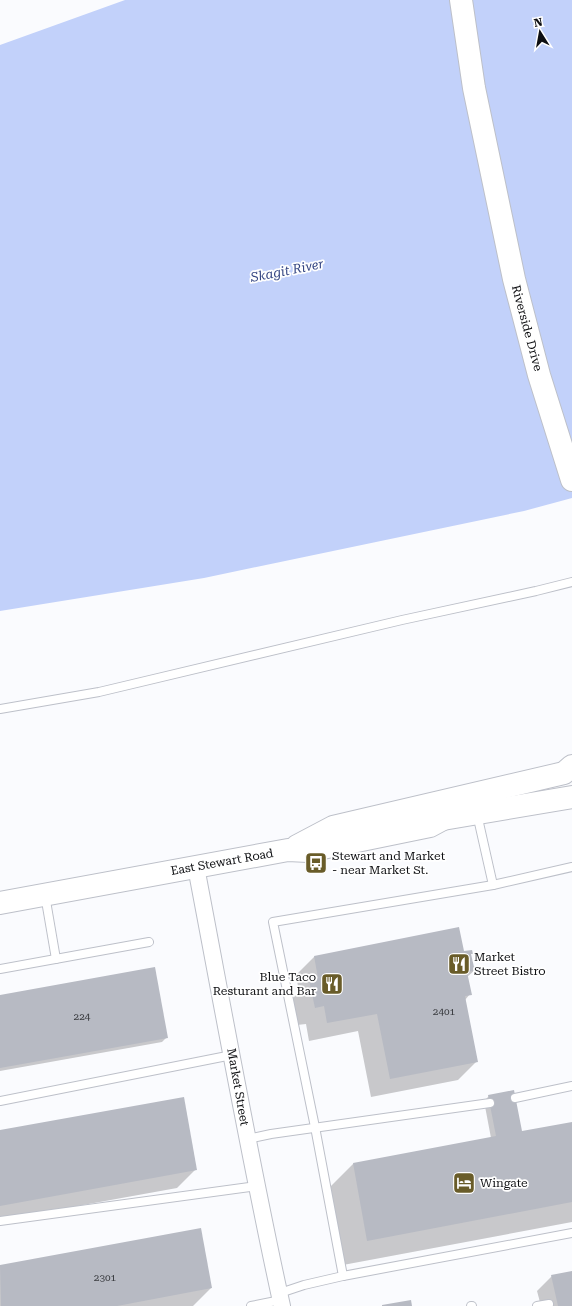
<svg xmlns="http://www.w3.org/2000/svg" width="572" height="1306" font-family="'Roboto Serif',serif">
<rect width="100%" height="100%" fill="#fafbfe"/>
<polygon fill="#c2d1fa" points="125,0 572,0 572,498 524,511 204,578 0,611 0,45"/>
<g fill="#0003">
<polygon points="463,952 470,955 473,968 475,970 467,977 470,994 465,1000 477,1061 458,1080 371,1097 358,1031 309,1041 306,1024 297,1025 291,1000 299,992 296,975 314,957"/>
<polygon points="0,996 167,1037 162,1042 0,1071"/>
<polygon points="489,1096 518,1133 572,1123 572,1222 343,1265 329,1188 353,1164 491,1138 484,1101"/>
<polygon points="0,1131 196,1169 177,1188 0,1220"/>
<polygon points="200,1229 211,1288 193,1306 0,1306 0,1266"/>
<polygon points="572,1272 572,1306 541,1306 537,1291 552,1276"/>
</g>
<g fill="#b7bac3">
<polygon points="459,927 464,951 472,950 473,954 471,954 474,967 475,966 476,970 467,972 472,995 465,996 478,1062 390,1079 377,1014 327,1023 324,1006 315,1008 309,980 318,978 314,956"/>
<polygon points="155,967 168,1038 0,1068 0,995"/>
<polygon points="514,1090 522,1131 572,1122 572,1202 367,1241 353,1163 496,1136 488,1095"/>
<polygon points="184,1097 197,1170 0,1206 0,1130"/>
<polygon points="201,1228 212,1288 117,1306 1,1306 0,1265"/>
<polygon points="572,1271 572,1306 558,1306 551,1275"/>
<polygon points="411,1300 412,1306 382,1306 382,1305"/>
</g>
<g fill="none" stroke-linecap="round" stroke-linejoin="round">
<g stroke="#bdc0c9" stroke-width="10">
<g id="lane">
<polyline points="0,709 99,692 402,620 536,591 572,582"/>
<polyline points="477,814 493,885"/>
<polyline points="45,895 56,959"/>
<polyline points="0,969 149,942"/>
<polyline points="515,1098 572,1086"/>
<polyline points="0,1101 232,1055"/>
<polyline points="247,1139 271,1134 490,1103"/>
<polyline points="0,1221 257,1186"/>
<polyline points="343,1276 315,1127 273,922 493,885 572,867"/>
<polyline points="280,1293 304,1285 343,1276 572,1233"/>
<polyline points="251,1306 281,1300"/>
<polyline points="471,1306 472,1306"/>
<polyline points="537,1306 549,1304"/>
</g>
</g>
<g stroke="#bdc0c9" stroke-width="18">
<path id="street" d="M196 867C224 1014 250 1161 282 1306"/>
</g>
<g stroke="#bdc0c9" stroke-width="24">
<g id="secondary">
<polyline points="461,0 474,88 514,279 539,375 572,480"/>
<polyline points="429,818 443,819 572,797"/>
<polyline points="297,846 333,827 564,773 572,766"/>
<polyline points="0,903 288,850 308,851 430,826 443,819"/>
</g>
</g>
<use href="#lane" stroke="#fff" stroke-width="8"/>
<use href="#street" stroke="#fff" stroke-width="16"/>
<use href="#secondary" stroke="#fff" stroke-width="22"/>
</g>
<defs>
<g id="bus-square" transform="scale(1.15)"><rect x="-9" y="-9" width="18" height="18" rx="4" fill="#695c29" stroke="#fff"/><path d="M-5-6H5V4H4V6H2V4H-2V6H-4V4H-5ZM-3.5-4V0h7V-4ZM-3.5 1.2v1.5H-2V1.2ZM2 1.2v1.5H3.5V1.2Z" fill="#fff"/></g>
<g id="restaurant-square" transform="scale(1.15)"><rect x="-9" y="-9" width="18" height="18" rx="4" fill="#695c29" stroke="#fff"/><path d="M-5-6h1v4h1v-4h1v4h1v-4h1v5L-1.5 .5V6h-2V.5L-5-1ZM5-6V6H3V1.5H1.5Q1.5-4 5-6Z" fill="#fff"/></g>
<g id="hotel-square" transform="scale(1.15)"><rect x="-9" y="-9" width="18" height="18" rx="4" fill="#695c29" stroke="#fff"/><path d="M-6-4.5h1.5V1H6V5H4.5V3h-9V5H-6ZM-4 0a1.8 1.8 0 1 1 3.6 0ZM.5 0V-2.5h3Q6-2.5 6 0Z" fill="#fff"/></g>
</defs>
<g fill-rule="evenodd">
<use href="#bus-square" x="316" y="863"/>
<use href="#restaurant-square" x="459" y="964"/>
<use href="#restaurant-square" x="332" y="984"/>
<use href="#hotel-square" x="464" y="1183"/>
</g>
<g text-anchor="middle" stroke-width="3.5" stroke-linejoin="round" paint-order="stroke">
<g font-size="10" fill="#383a3e">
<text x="444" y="1015">2401</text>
<text x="82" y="1020">224</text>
<text x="105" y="1281">2301</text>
</g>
<g font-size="12" fill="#0e0f12" stroke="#fff">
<text transform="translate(527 328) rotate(75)" y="4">Riverside Drive</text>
<text transform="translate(222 862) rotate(-10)" y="4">East Stewart Road</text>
<text transform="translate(238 1087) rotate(80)" y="4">Market Street</text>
</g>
<g font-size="12" fill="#0e0f12" stroke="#fff" text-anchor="start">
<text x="332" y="860">Stewart and Market<tspan x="332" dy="14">- near Market St.</tspan></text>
<text x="474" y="961">Market<tspan x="474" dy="14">Street Bistro</tspan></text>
<text x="316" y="981" text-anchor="end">Blue Taco<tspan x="316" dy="14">Resturant and Bar</tspan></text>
<text x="480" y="1187">Wingate</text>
</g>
<g font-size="13" font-style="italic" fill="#344582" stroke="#fff">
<text transform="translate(287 270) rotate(-11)" y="5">Skagit River</text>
</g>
</g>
<g transform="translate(540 32) rotate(349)" stroke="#ffffff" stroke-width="3" paint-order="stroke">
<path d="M0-3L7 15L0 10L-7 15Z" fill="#0e0f12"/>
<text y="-6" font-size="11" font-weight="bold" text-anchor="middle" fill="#0e0f12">N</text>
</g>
</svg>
